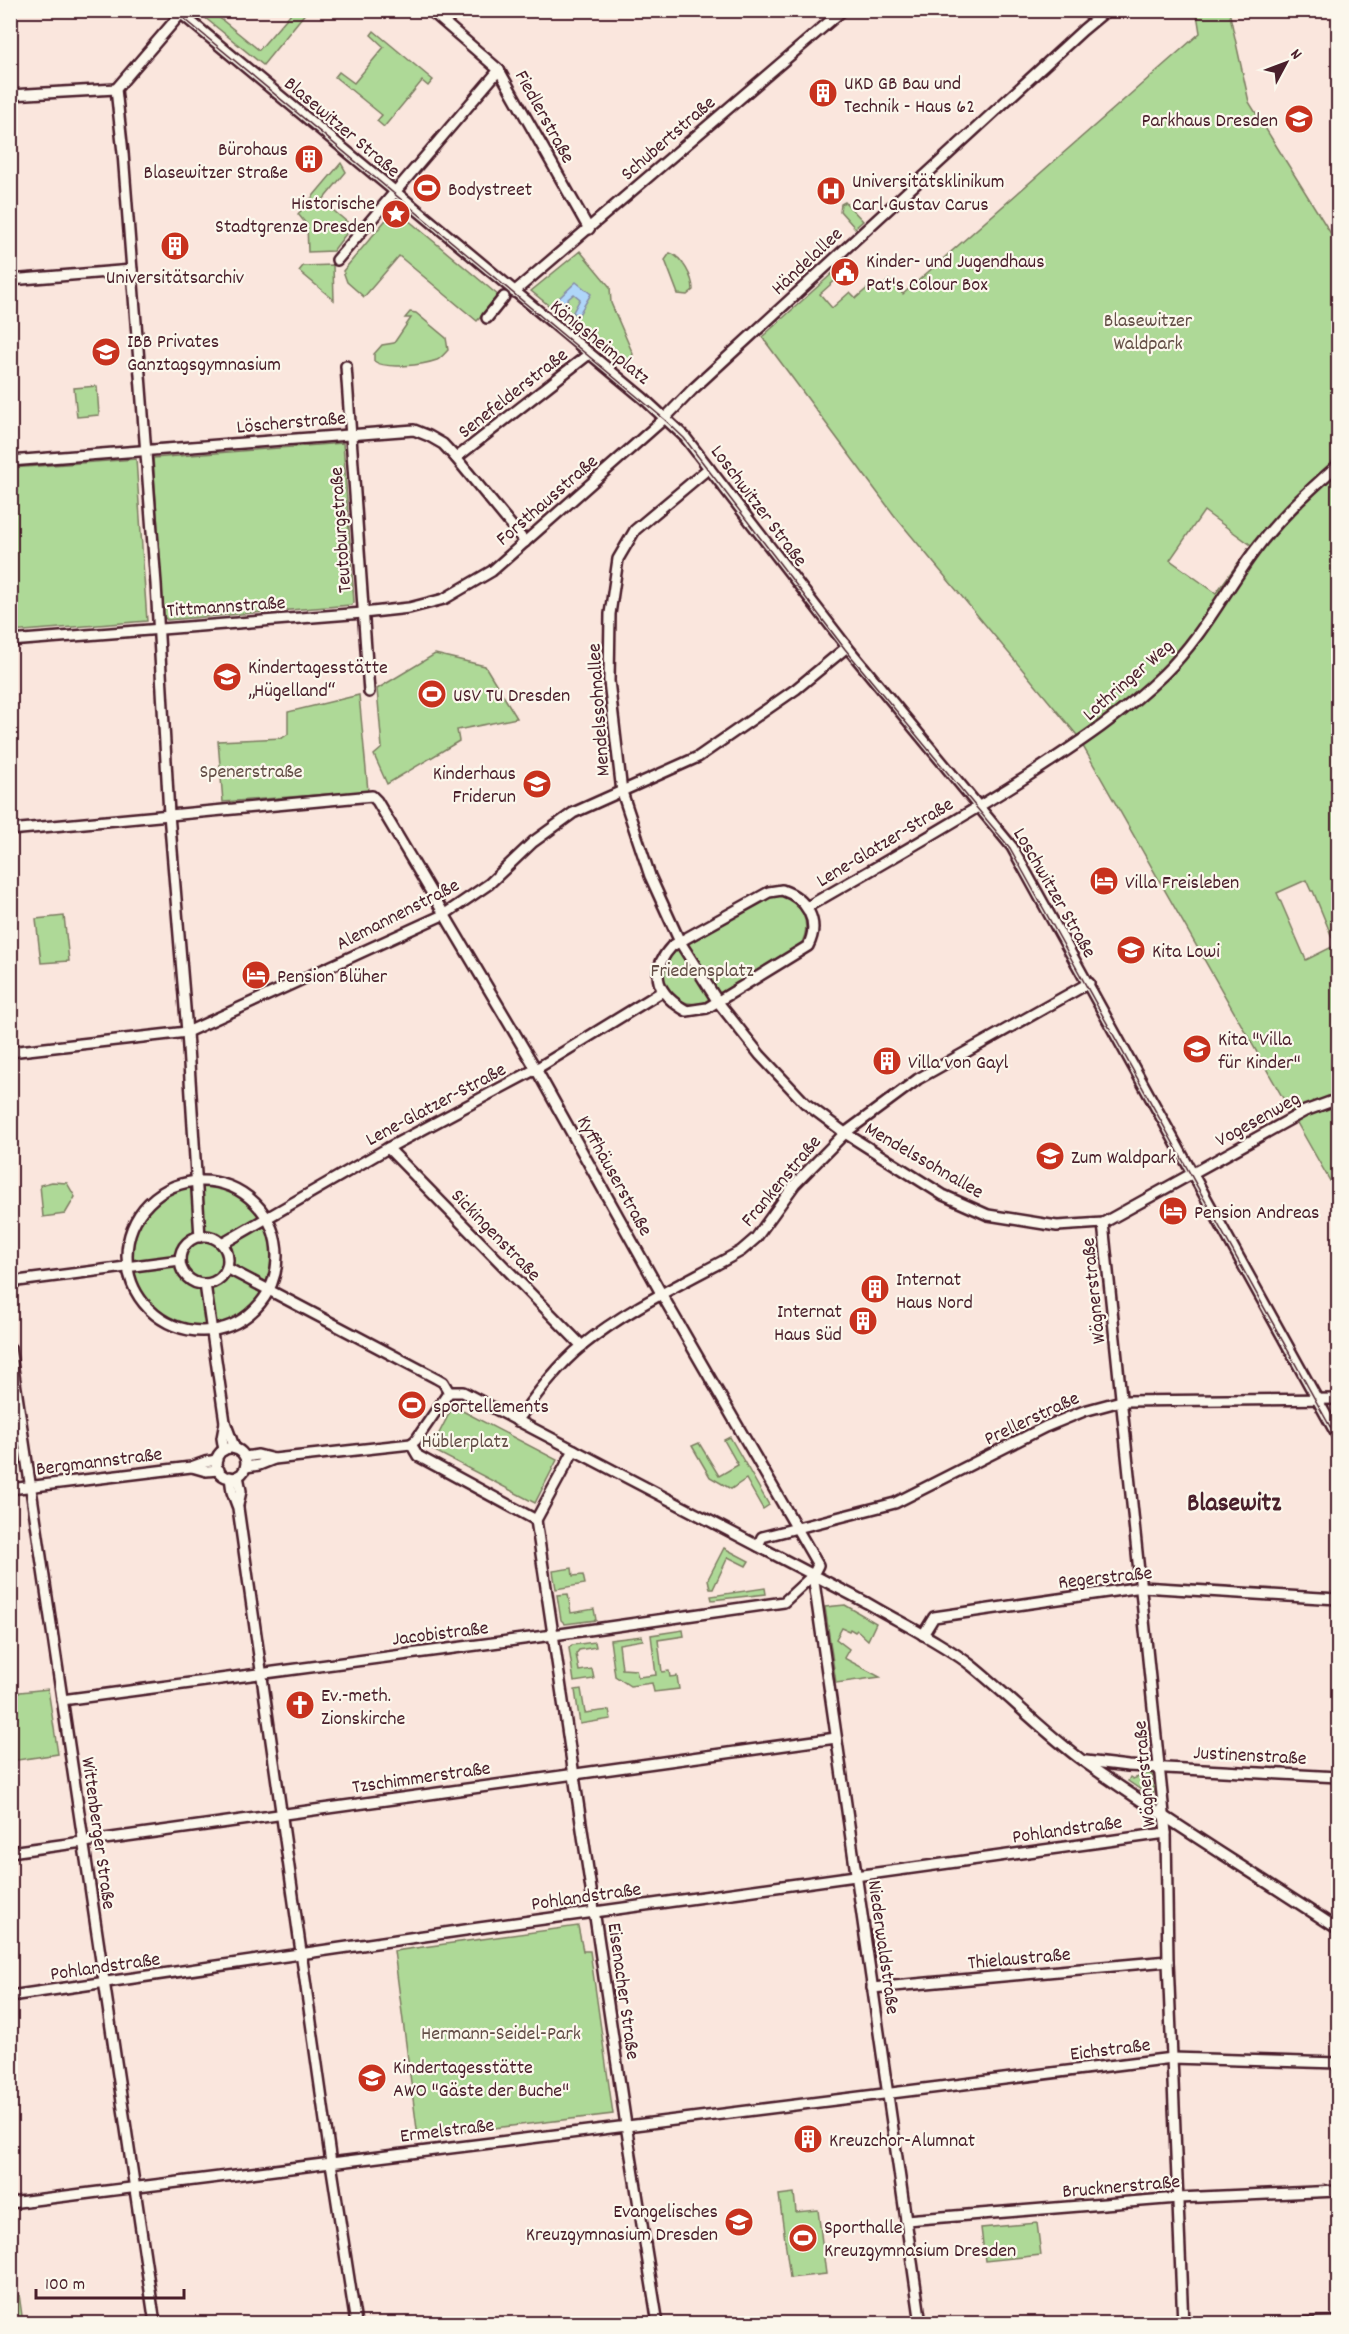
<svg xmlns="http://www.w3.org/2000/svg" width="1349" height="2334" font-family="Dekko,sans-serif">
<rect width="100%" height="100%" fill="#fae6dd"/>
<filter id="ink" filterUnits="userSpaceOnUse"><feTurbulence type="fractalNoise" baseFrequency=".0167" numOctaves="2"/><feDisplacementMap in="SourceGraphic" scale="12" xChannelSelector="R" yChannelSelector="G"/><feConvolveMatrix kernelMatrix="1 2 1 2 8 2 1 2 1" color-interpolation-filters="sRGB"/></filter>
<g filter="url(#ink)">
<g fill="#aed997" stroke="#7c7c61" stroke-width="1.5" fill-rule="evenodd">
<polygon points="204,11 211,11 259,50 293,11 307,11 263,65 204,17"/>
<path d="M1195 11H1229L1249 102 1338 245V1195L1076 734 894 515 762 337 835 271 840 276 820 294 832 308 850 292 856 298 871 285 877 291 889 280 903 294 1200 33 1197 14ZM1204 511 1251 545 1216 593 1170 560ZM1306 880 1311 891H1313L1334 942 1332 947 1306 960 1277 893Z"/>
<polygon points="374,31 433,80 428,86 422,81 384,127 377,121 382,115 335,77 339,72 354,83 384,47 371,35"/>
<polygon points="341,163 346,172 322,201 352,226 333,251 308,252 307,225 298,214"/>
<polygon points="845,202 863,221 855,228 840,211 841,204"/>
<polygon points="395,209 499,296 477,321 399,256 364,297 347,282 343,271"/>
<polygon points="580,251 610,287 611,303 633,354 630,365 625,367 531,291"/>
<path d="M670 253C682 257 693 277 693 290L687 295 678 294 665 260Z"/>
<polygon points="333,265 334,300 299,271 303,266"/>
<path d="M410 312 416 313 446 338 448 350C445 353 441 358 437 360 423 365 386 370 374 361V354L382 345 394 343 411 318H405Z"/>
<polygon points="97,386 99,415 77,417 74,388"/>
<polygon points="343,443 354,602 351,605 167,620 164,617 153,458"/>
<polygon points="136,459 147,621 11,632 11,468"/>
<polygon points="435,654 485,666 517,718 457,730 459,741 387,784 374,755 382,748 377,689"/>
<polygon points="359,695 368,791 223,802 218,741 282,738 288,734 288,712"/>
<path d="M779 895C803 902 813 924 800 946L703 1003C669 1009 652 977 673 951L770 897Z"/>
<polygon points="64,916 69,961 41,963 36,919"/>
<polygon points="52,1182 67,1183 75,1197 65,1214 43,1217 40,1185"/>
<circle cx="202" cy="1256" r="72"/>
<polygon points="453,1406 557,1460 535,1503 431,1449"/>
<polygon points="730,1437 769,1505 763,1509 746,1479 731,1489 710,1477 692,1446 699,1443 719,1476 738,1465 724,1440"/>
<polygon points="724,1548 749,1561 746,1566 728,1557 713,1589 710,1589 708,1579"/>
<polygon points="572,1568 573,1576 583,1575 585,1584 556,1589 553,1571"/>
<polygon points="765,1588 766,1594 712,1600 711,1596"/>
<polygon points="568,1594 571,1613 594,1609 596,1620 565,1624 561,1620 557,1595"/>
<polygon points="845,1605 876,1623 868,1640 857,1630 855,1632 850,1629 849,1631 842,1628 836,1639 849,1649 844,1658 880,1677 836,1683 825,1607"/>
<polygon points="683,1630 684,1636 658,1640 662,1672 669,1671 670,1677 677,1676 679,1689 654,1692 652,1683 630,1686 615,1676 610,1640 642,1636 643,1640 619,1644 622,1669 636,1670 638,1677 656,1675 651,1635"/>
<polygon points="595,1642 596,1647 579,1650 576,1654 579,1671 592,1669 594,1679 574,1682 569,1648 572,1645"/>
<polygon points="48,1689 58,1754 11,1761 11,1693"/>
<polygon points="581,1689 585,1713 609,1710 611,1719 580,1724 575,1690"/>
<polygon points="1144,1771 1152,1774 1154,1793 1150,1796 1128,1781 1130,1777 1133,1779 1144,1775"/>
<polygon points="578,1926 583,1951 590,1951 613,2114 418,2137 394,1951"/>
<polygon points="794,2193 796,2212 818,2210 826,2274 790,2278 779,2195"/>
<polygon points="1037,2223 1041,2255 985,2261 981,2228"/>
<polygon points="19,2294 23,2323 11,2323 11,2295"/>
</g>
<polygon fill="#afd6f9" stroke="#878da7" stroke-width="1.5" points="576,282 591,294 578,316 573,312 580,299 574,294 562,304 557,300"/>
<g fill="none" stroke-linecap="round" stroke-linejoin="round">
<g stroke="#4a1f2b" stroke-width="14">
<g id="minor">
<polyline points="177,10 643,398 685,437 847,647 1012,847 1338,1437"/>
<polyline points="184,10 116,89 123,153 156,584 169,814 187,1032 200,1237"/>
<polyline points="430,10 499,70 589,229"/>
<polyline points="10,95 116,89"/>
<polyline points="337,260 499,70"/>
<polyline points="10,280 132,270"/>
<polyline points="514,292 843,10"/>
<polyline points="487,318 504,297"/>
<polyline points="346,366 369,692"/>
<polyline points="456,458 589,354"/>
<polyline points="10,461 414,430 429,436 443,444 456,458 525,542"/>
<polyline points="709,468 635,530 618,559 610,614 609,681 622,792 650,876 680,942 718,1002 760,1055 805,1103 845,1133 943,1195 988,1215 1057,1226 1103,1223 1305,1111 1338,1099"/>
<polyline points="10,641 363,613 409,608 444,599 492,571 664,419 693,389 1083,30 1107,10"/>
<polyline points="10,830 372,796 377,801 536,1069 662,1295 818,1565 813,1575 784,1602 553,1635 62,1700"/>
<path d="M782 890C806 898 821 921 808 946L707 1008 687 1011C658 995 647 973 672 946L769 892Z"/>
<path d="M807 907C883 863 960 820 1034 772 1080 742 1125 712 1164 674 1202 637 1223 594 1253 553 1277 520 1307 492 1338 465"/>
<polyline points="10,1052 187,1032 445,914 489,884 533,842 573,813 698,757 796,689 847,647"/>
<polyline points="388,1148 582,1346"/>
<circle cx="202" cy="1256" r="75"/>
<polyline points="1103,1223 1166,1833 1168,1961 1183,2324"/>
<circle cx="204" cy="1260" r="24"/>
<polyline points="222,1244 388,1148 536,1069 663,991"/>
<polyline points="227,1268 436,1378 443,1382 449,1392"/>
<polyline points="10,1282 180,1260"/>
<polyline points="205,1284 225,1422 235,1449"/>
<polyline points="10,1348 155,2324"/>
<path d="M449 1392H463L867 1603C899 1622 943 1643 972 1666 1010 1697 1044 1732 1083 1761 1166 1820 1254 1873 1338 1929"/>
<path d="M517 1421C537 1394 557 1366 583 1345 630 1307 688 1281 741 1251L756 1238 795 1184 845 1133 918 1079 1089 983"/>
<polyline points="411,1444 418,1456 536,1520 574,1450"/>
<polyline points="411,1444 416,1440 449,1392"/>
<circle cx="231" cy="1463" r="15"/>
<polyline points="224,1450 222,1438 225,1422"/>
<polyline points="245,1457 258,1455 274,1459"/>
<polyline points="192,1467 206,1471 219,1470"/>
<polyline points="246,1467 259,1465 274,1459 411,1444"/>
<polyline points="230,1477 232,1492 238,1508 331,2163 356,2324"/>
<polyline points="10,1489 191,1467 205,1462 217,1460"/>
<polyline points="238,1505 241,1491 238,1476"/>
<polyline points="536,1520 626,2125 658,2324"/>
<polyline points="758,1546 762,1537 895,1503 1045,1427 1084,1411 1121,1401 1338,1399"/>
<polyline points="813,1575 921,2324"/>
<polyline points="923,1635 934,1617 1142,1587 1338,1599"/>
<polyline points="1086,1761 1128,1766 1338,1777"/>
<polyline points="10,1852 836,1738"/>
<polyline points="872,1988 1168,1961"/>
<polyline points="10,1996 479,1928 1166,1833"/>
<polyline points="10,2203 1172,2058 1338,2063"/>
<polyline points="906,2220 1178,2198 1338,2191"/>
<polyline points="1256,2324 1338,2322"/>
</g>
</g>
<use href="#minor" stroke="#fbf7ec" stroke-width="9"/>
<polyline stroke="#4a1f2b" stroke-width="1.5" points="174,10 664,419 684,438 845,649 1010,848 1338,1441"/>
</g>
</g>
<defs>
<g id="building-disc" transform="scale(1.5)"><circle r="9.5" fill="#c8321e" stroke="#fbf7ec"/><path d="M-4-6H4V6H1V3H-1V6H-4ZM-2.5-4.3h1.7v1.8h-1.7ZM.8-4.3h1.7v1.8H.8ZM-2.5-1h1.7V.8h-1.7ZM.8-1h1.7V.8H.8Z" fill="#fff"/></g>
<g id="school-disc" transform="scale(1.5)"><circle r="9.5" fill="#c8321e" stroke="#fbf7ec"/><path d="M0-5L7-2L0 1L-7-2ZM-4 1L0 2.5L4 1V4Q0 6-4 4Z" fill="#fff"/></g>
<g id="stadium-disc" transform="scale(1.5)"><circle r="9.5" fill="#c8321e" stroke="#fbf7ec"/><path d="M0-5a6.5 5 0 1 0 0 10a6.5 5 0 1 0 0-10ZM-3.5-1.8h7v3.6h-7Z" fill="#fff"/></g>
<g id="hospital-disc" transform="scale(1.5)"><circle r="9.5" fill="#c8321e" stroke="#fbf7ec"/><path d="M-5-5h3v3.5h4V-5h3V5h-3V1.5h-4V5h-3Z" fill="#fff"/></g>
<g id="sight-disc" transform="scale(1.5)"><circle r="9.5" fill="#c8321e" stroke="#fbf7ec"/><path d="M0-6L1.8-2.2L6-1.7L2.9 1.2L3.7 5.4L0 3.3L-3.7 5.4L-2.9 1.2L-6-1.7L-1.8-2.2Z" fill="#fff"/></g>
<g id="civic-disc" transform="scale(1.5)"><circle r="9.5" fill="#c8321e" stroke="#fbf7ec"/><path d="M-.6-6.5H3V-4.5H.6V-3L4-1V1h2V6H-6V1h2V-1L-.6-3ZM-1.2 2.5V6h2.4V2.5Z" fill="#fff"/></g>
<g id="hotel-disc" transform="scale(1.5)"><circle r="9.5" fill="#c8321e" stroke="#fbf7ec"/><path d="M-6-4.5h1.5V1H6V5H4.5V3h-9V5H-6ZM-4 0a1.8 1.8 0 1 1 3.6 0ZM.5 0V-2.5h3Q6-2.5 6 0Z" fill="#fff"/></g>
<g id="church-disc" transform="scale(1.5)"><circle r="9.5" fill="#c8321e" stroke="#fbf7ec"/><path d="M-1.2-6h2.4v3.5h3.3v2.4h-3.3V6h-2.4V-.1h-3.3v-2.4h3.3Z" fill="#fff"/></g>
</defs>
<g fill-rule="evenodd">
<use href="#building-disc" x="823" y="93"/>
<use href="#school-disc" x="1299" y="119"/>
<use href="#building-disc" x="309" y="159"/>
<use href="#stadium-disc" x="427" y="188"/>
<use href="#hospital-disc" x="831" y="191"/>
<use href="#sight-disc" x="396" y="214"/>
<use href="#building-disc" x="175" y="246"/>
<use href="#civic-disc" x="845" y="272"/>
<use href="#school-disc" x="106" y="352"/>
<use href="#school-disc" x="227" y="677"/>
<use href="#stadium-disc" x="432" y="694"/>
<use href="#school-disc" x="537" y="784"/>
<use href="#hotel-disc" x="1104" y="881"/>
<use href="#school-disc" x="1131" y="950"/>
<use href="#hotel-disc" x="256" y="975"/>
<use href="#school-disc" x="1197" y="1049"/>
<use href="#building-disc" x="887" y="1061"/>
<use href="#school-disc" x="1050" y="1156"/>
<use href="#hotel-disc" x="1173" y="1211"/>
<use href="#building-disc" x="875" y="1289"/>
<use href="#building-disc" x="863" y="1321"/>
<use href="#stadium-disc" x="412" y="1405"/>
<use href="#church-disc" x="300" y="1705"/>
<use href="#school-disc" x="372" y="2078"/>
<use href="#building-disc" x="808" y="2139"/>
<use href="#school-disc" x="739" y="2222"/>
<use href="#stadium-disc" x="803" y="2238"/>
</g>
<g text-anchor="middle" stroke-width="4.5" stroke-linejoin="round" paint-order="stroke">
<g font-size="20" fill="#4a1f2b" stroke="#fbf7ec" text-anchor="start">
<text x="844" y="89">UKD GB Bau und<tspan x="844" dy="23">Technik - Haus 62</tspan></text>
<text x="1278" y="126" text-anchor="end">Parkhaus Dresden</text>
<text x="288" y="155" text-anchor="end">Bürohaus<tspan x="288" dy="23">Blasewitzer Straße</tspan></text>
<text x="852" y="187">Universitätsklinikum<tspan x="852" dy="23">Carl Gustav Carus</tspan></text>
<text x="448" y="195">Bodystreet</text>
<text x="375" y="209" text-anchor="end">Historische<tspan x="375" dy="23">Stadtgrenze Dresden</tspan></text>
<text x="866" y="267">Kinder- und Jugendhaus<tspan x="866" dy="23">Pat's Colour Box</tspan></text>
<text x="175" y="283" text-anchor="middle">Universitätsarchiv</text>
<text x="127" y="347">IBB Privates<tspan x="127" dy="23">Ganztagsgymnasium</tspan></text>
<text x="248" y="673">Kindertagesstätte<tspan x="248" dy="23">„Hügelland“</tspan></text>
<text x="453" y="701">USV TU Dresden</text>
<text x="516" y="779" text-anchor="end">Kinderhaus<tspan x="516" dy="23">Friderun</tspan></text>
<text x="1125" y="888">Villa Freisleben</text>
<text x="1152" y="957">Kita Lowi</text>
<text x="277" y="982">Pension Blüher</text>
<text x="1218" y="1045">Kita "Villa<tspan x="1218" dy="23">für Kinder"</tspan></text>
<text x="908" y="1068">Villa von Gayl</text>
<text x="1071" y="1163">Zum Waldpark</text>
<text x="1194" y="1218">Pension Andreas</text>
<text x="896" y="1285">Internat<tspan x="896" dy="23">Haus Nord</tspan></text>
<text x="842" y="1317" text-anchor="end">Internat<tspan x="842" dy="23">Haus Süd</tspan></text>
<text x="433" y="1412">sportellements</text>
<text x="321" y="1701">Ev.-meth.<tspan x="321" dy="23">Zionskirche</tspan></text>
<text x="393" y="2073">Kindertagesstätte<tspan x="393" dy="23">AWO "Gäste der Buche"</tspan></text>
<text x="829" y="2146">Kreuzchor-Alumnat</text>
<text x="718" y="2217" text-anchor="end">Evangelisches<tspan x="718" dy="23">Kreuzgymnasium Dresden</tspan></text>
<text x="824" y="2233">Sporthalle<tspan x="824" dy="23">Kreuzgymnasium Dresden</tspan></text>
</g>
<g font-size="20" fill="#4a1f2b" stroke="#fbf7ec">
<text transform="translate(546 116) rotate(61)" y="7">Fiedlerstraße</text>
<text transform="translate(343 126) rotate(40)" y="7">Blasewitzer Straße</text>
<text transform="translate(667 137) rotate(-41)" y="7">Schubertstraße</text>
<text transform="translate(806 260) rotate(-43)" y="7">Händelallee</text>
<text transform="translate(601 341) rotate(39)" y="7">Königsheimplatz</text>
<text transform="translate(512 392) rotate(-38)" y="7">Senefelderstraße</text>
<text transform="translate(291 421) rotate(-5)" y="7">Löscherstraße</text>
<text transform="translate(546 499) rotate(-41)" y="7">Forsthausstraße</text>
<text transform="translate(760 505) rotate(53)" y="7">Loschwitzer Straße</text>
<text transform="translate(339 530) rotate(-94)" y="7">Teutoburgstraße</text>
<text transform="translate(226 605) rotate(-4)" y="7">Tittmannstraße</text>
<text transform="translate(1127 679) rotate(-41)" y="7">Lothringer Weg</text>
<text transform="translate(597 710) rotate(-94)" y="7">Mendelssohnallee</text>
<text transform="translate(884 841) rotate(-31)" y="7">Lene-Glatzer-Straße</text>
<text transform="translate(1056 892) rotate(60)" y="7">Loschwitzer Straße</text>
<text transform="translate(397 913) rotate(-27)" y="7">Alemannenstraße</text>
<text transform="translate(435 1103) rotate(-28)" y="7">Lene-Glatzer-Straße</text>
<text transform="translate(1257 1118) rotate(-29)" y="7">Vogesenweg</text>
<text transform="translate(925 1159) rotate(30)" y="7">Mendelssohnallee</text>
<text transform="translate(616 1175) rotate(61)" y="7">Kyffhäuserstraße</text>
<text transform="translate(780 1180) rotate(-50)" y="7">Frankenstraße</text>
<text transform="translate(497 1234) rotate(46)" y="7">Sickingenstraße</text>
<text transform="translate(1092 1291) rotate(-96)" y="7">Wägnerstraße</text>
<text transform="translate(1031 1417) rotate(-25)" y="7">Prellerstraße</text>
<text transform="translate(99 1460) rotate(-7)" y="7">Bergmannstraße</text>
<text transform="translate(1105 1576) rotate(-6)" y="7">Regerstraße</text>
<text transform="translate(440 1632) rotate(-7)" y="7">Jacobistraße</text>
<text transform="translate(1250 1754) rotate(3)" y="7">Justinenstraße</text>
<text transform="translate(1143 1774) rotate(-95)" y="7">Wägnerstraße</text>
<text transform="translate(421 1776) rotate(-8)" y="7">Tzschimmerstraße</text>
<text transform="translate(1067 1828) rotate(-8)" y="7">Pohlandstraße</text>
<text transform="translate(100 1833) rotate(82)" y="7">Wittenberger Straße</text>
<text transform="translate(586 1895) rotate(-8)" y="7">Pohlandstraße</text>
<text transform="translate(885 1947) rotate(82)" y="7">Niederwaldstraße</text>
<text transform="translate(1019 1957) rotate(-5)" y="7">Thielaustraße</text>
<text transform="translate(105 1965) rotate(-8)" y="7">Pohlandstraße</text>
<text transform="translate(625 1991) rotate(82)" y="7">Eisenacher Straße</text>
<text transform="translate(1110 2048) rotate(-7)" y="7">Eichstraße</text>
<text transform="translate(447 2129) rotate(-7)" y="7">Ermelstraße</text>
<text transform="translate(1121 2185) rotate(-5)" y="7">Brucknerstraße</text>
</g>
<g font-size="20" fill="#634e46" stroke="#fbf7ec">
<text x="1148" y="326">Blasewitzer<tspan x="1148" dy="23">Waldpark</tspan></text>
<text x="251" y="777">Spenerstraße</text>
<text x="702" y="976">Friedensplatz</text>
<text x="465" y="1447">Hüblerplatz</text>
<text x="501" y="2039">Hermann-Seidel-Park</text>
</g>
<g font-size="26" font-weight="bold" fill="#4a1f2b" stroke="#fbf7ec">
<text x="1234" y="1510">Blasewitz</text>
</g>
</g>
<rect width="1349" height="2334" fill="none" stroke="#fbf7ec" stroke-width="36"/>
<rect x="18" y="18" width="1313" height="2298" fill="none" stroke="#4a1f2b" stroke-width="2" filter="url(#ink)"/>
<g transform="translate(1286 63) rotate(49)" stroke="#fbf7ec" stroke-width="4.5" paint-order="stroke">
<path d="M0-4.5L10 22L0 15L-10 22Z" fill="#4a1f2b"/>
<text y="-9" font-size="16" font-weight="bold" text-anchor="middle" fill="#4a1f2b">N</text>
</g>
<path d="M36 2289v9h148v-9" fill="none" stroke="#4a1f2b" stroke-width="3"/>
<text x="45" y="2289" font-size="18" fill="#4a1f2b" stroke="#fbf7ec" stroke-width="4.5" paint-order="stroke">100 m</text>
</svg>
